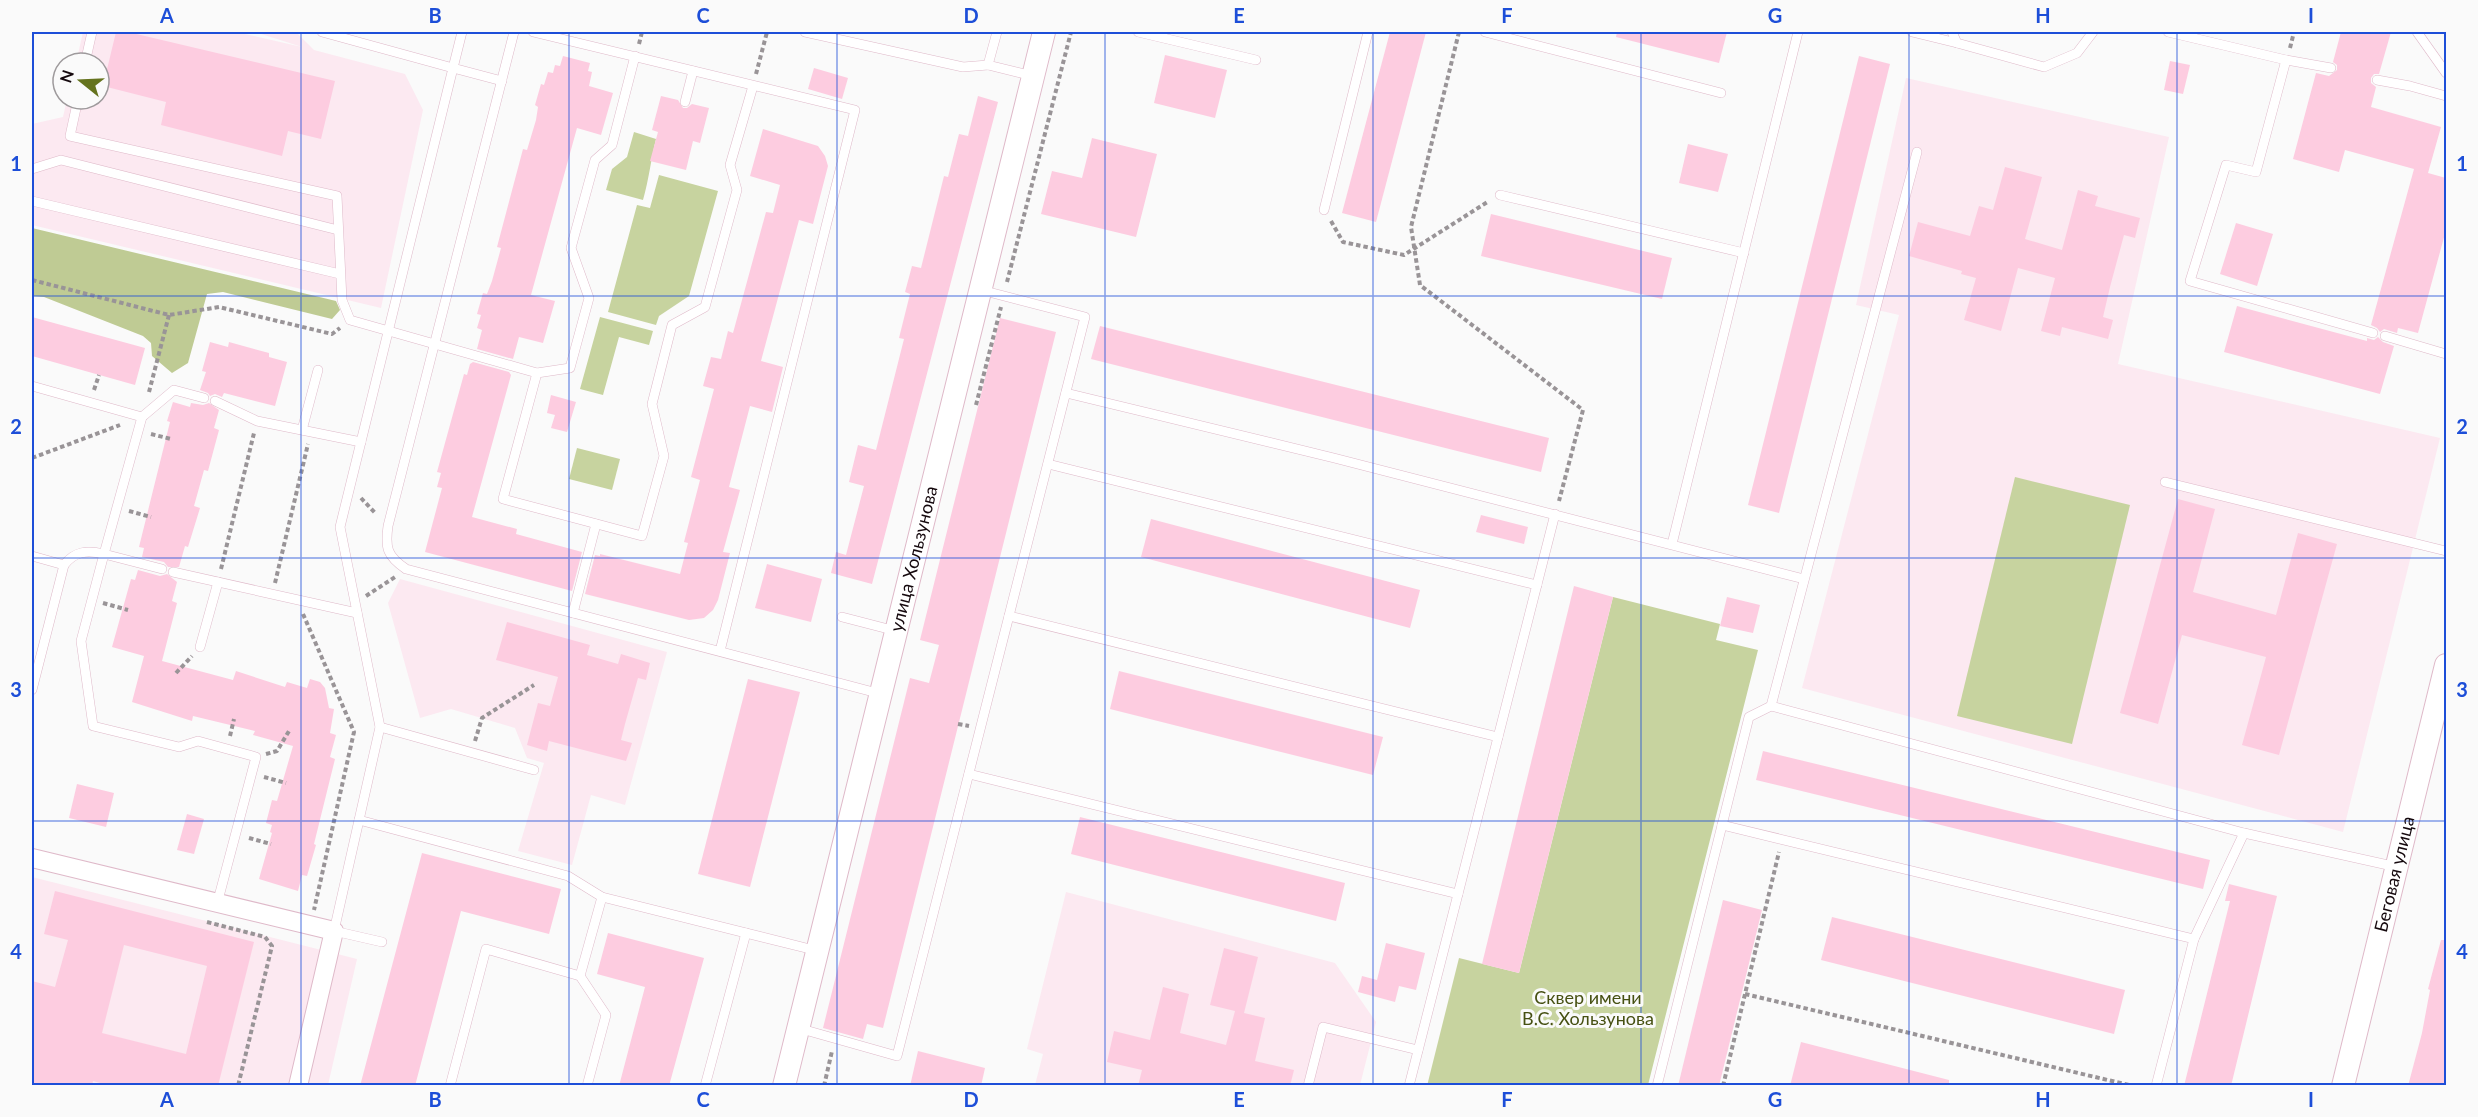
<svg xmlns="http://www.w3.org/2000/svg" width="2478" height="1117" font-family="Lato,sans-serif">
<rect width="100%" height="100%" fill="#fafafa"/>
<g fill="#fce9f1">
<polygon points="83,32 236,32 302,47 255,32 296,32 314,50 405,74 423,110 381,308 32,225 32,124 63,117 67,99 99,99 99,63 76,63"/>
<polygon points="1906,78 2169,137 2118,364 2440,438 2343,832 1802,688 1899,315 1856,305"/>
<polygon points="400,579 667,652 625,805 591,795 572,865 518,851 544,763 527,758 515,728 451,709 420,718 388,603"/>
<polygon points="32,877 357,959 328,1085 32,1086"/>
<polygon points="1066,892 1335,963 1376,1022 1360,1085 1035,1085 1043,1054 1027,1049"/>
</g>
<g fill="#c7d39f">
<path d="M634 132 656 139C651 159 649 179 643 200L606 190 612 169 627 157Z"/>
<polygon points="659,175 718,191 689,296 659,316 656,325 608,312 637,205 650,208"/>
<polygon points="600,317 653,331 649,345 619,337 603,395 580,389"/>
<polygon points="577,448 620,459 612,490 569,479"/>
<polygon points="2015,477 2130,505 2072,744 1957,716"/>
<polygon points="1613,597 1720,624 1716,640 1758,650 1648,1085 1427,1086 1459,958 1519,973"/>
</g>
<polygon fill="#bfcb94" points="32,228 336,301 340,310 332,319 223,292 207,294 188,363 172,373 152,356 151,343 143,336 44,297 32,296"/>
<g fill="#fdcce0" fill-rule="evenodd">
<polygon points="116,32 128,32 335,81 321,139 288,131 282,156 161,125 166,102 103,86"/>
<polygon points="1390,32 1426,32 1376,222 1342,213"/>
<polygon points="1617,32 1727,32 1719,63 1616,37"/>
<polygon points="2341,32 2391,32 2379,74 2374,74 2371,78 2371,83 2376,87 2371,107 2441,127 2428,173 2446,178 2446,230 2418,333 2398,328 2397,333 2384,329 2380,332 2377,328 2371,325 2414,169 2345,150 2339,172 2293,159 2316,73 2329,76 2337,70 2337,65 2333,62"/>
<polygon points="1165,55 1227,70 1215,118 1154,103"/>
<polygon points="563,56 590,63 588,71 592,72 589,86 613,93 601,135 577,128 531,295 555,301 543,343 519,337 513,359 477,349 482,330 477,328 481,315 477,314 483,293 487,294 492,281 501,248 497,247 523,149 527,150 536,120 538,107 535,105 541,84 544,85 548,72 553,73 555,65 560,66"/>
<polygon points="1859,56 1890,64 1779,513 1748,505"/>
<polygon points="2170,61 2190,65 2183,94 2164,90"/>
<polygon points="814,68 848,78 842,99 808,89"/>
<polygon points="661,96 678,100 683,108 687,108 692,104 709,108 700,143 693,141 686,170 650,161 658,132 652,130"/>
<polygon points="978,96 998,102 872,584 831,573 836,552 846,555 864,486 849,482 858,445 876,450 904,339 899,338 910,294 905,292 912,266 921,268 944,176 948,177 959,134 968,136"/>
<polygon points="763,129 818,146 825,156 828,166 813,224 799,220 761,361 783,367 772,412 750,406 729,487 740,490 723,552 730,553 718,600 713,610 704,618 689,620 585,594 595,555 600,556 600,554 680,574 688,543 684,542 700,480 691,477 714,389 703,386 711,357 721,359 728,331 733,333 766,212 773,213 780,185 750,176"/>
<polygon points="1092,138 1157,154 1136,237 1041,214 1052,171 1082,178"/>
<polygon points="1688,144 1728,154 1718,192 1679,183"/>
<polygon points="2005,167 2042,177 2025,239 2062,250 2078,190 2098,196 2095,206 2140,218 2135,238 2124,235 2110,287 2103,317 2113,320 2108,339 2062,327 2060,336 2041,331 2055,278 2018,268 2001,331 1964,320 1976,278 1961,274 1962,271 1909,256 1918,222 1970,236 1979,206 1993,210"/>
<polygon points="1491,214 1672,258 1662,299 1481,256"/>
<polygon points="2236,223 2273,234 2257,286 2220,274"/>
<polygon points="2237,306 2367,341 2367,338 2374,340 2378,337 2383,342 2394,346 2380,394 2224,352"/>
<polygon points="32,317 145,348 135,385 32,356"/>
<polygon points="1000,318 1056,332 883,1028 867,1024 863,1039 823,1028 910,678 929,683 939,645 920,640"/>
<polygon points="1100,326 1549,438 1541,472 1091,359"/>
<polygon points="210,342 228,347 229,342 269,353 269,357 287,362 275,406 224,393 222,397 215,394 210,396 208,393 200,390 206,372 202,371"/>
<polygon points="473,362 509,372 511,375 472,517 517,529 516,534 582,552 572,591 425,552 442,488 437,487 441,473 437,472 464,374 467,375 470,364"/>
<polygon points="551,395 576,402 567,432 551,428 555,415 547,413"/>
<polygon points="173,402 190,407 191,403 203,405 209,403 219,410 214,428 219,430 208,471 204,470 194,506 200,508 188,547 185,546 179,567 168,567 164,562 142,557 144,548 139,547 168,430 170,422 167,421"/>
<polygon points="2178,499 2215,509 2193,592 2276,615 2298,533 2337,544 2279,755 2242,745 2266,657 2182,635 2158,724 2120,713"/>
<polygon points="1481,515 1528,527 1524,544 1476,532"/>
<polygon points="1151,519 1420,590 1410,628 1141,557"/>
<polygon points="767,564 822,579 811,622 755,608"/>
<polygon points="138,570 160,576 167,574 177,582 172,601 177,603 162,661 233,680 236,671 285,687 287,682 307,688 310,679 320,682 325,688 329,708 334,709 330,733 336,735 330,757 335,759 314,844 316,845 307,876 302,875 298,891 259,879 272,833 270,832 272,825 266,823 272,800 277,801 293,746 253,735 255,731 193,716 192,721 132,702 144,656 112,647 131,579 135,580"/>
<polygon points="1574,586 1613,597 1519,973 1482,964"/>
<polygon points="1727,597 1760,605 1753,633 1720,626"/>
<polygon points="507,622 590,645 587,655 618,664 621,654 650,663 646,680 638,678 625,724 621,740 632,743 626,761 549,741 547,751 527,745 538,703 550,706 558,677 496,660"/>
<polygon points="1119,671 1383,737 1373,775 1110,709"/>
<polygon points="748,679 800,692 750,887 698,874"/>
<polygon points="1763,751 2210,860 2203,889 1756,780"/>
<polygon points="77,784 114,793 106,827 69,818"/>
<polygon points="187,814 204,819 194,854 177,850"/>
<polygon points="1080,817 1345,883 1336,921 1071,854"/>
<polygon points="422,853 561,889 549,934 461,911 415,1086 360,1086"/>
<polygon points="2229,884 2277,896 2231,1086 2184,1086 2230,901 2225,901"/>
<path d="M55 891 254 942 218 1086H111L93 1081 92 1086H42L32 1083V981L55 987 68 940 44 934ZM124 945 207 966 186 1054 102 1033Z"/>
<polygon points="1723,900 1762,910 1719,1086 1678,1086"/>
<polygon points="1832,917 2125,990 2114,1034 1821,960"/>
<polygon points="608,933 704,958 669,1086 619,1086 645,987 597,974"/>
<polygon points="2441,940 2446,940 2446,1086 2408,1086 2422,1033 2430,990 2428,989"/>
<polygon points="1386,943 1425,953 1416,990 1399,986 1395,1002 1358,992 1362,976 1377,980"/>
<polygon points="1224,948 1258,957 1244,1013 1265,1018 1255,1061 1294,1070 1290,1086 1138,1086 1142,1070 1107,1062 1114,1031 1150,1040 1163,987 1189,994 1180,1033 1226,1045 1235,1011 1210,1005"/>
<polygon points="1801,1042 1949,1080 1949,1086 1790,1086"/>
<polygon points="918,1051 985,1068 981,1086 910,1086"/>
</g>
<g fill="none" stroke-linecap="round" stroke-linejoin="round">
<g stroke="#dfb9c9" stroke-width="10">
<g id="service">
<polyline points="322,32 453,68 340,527 380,727 334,931 382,942"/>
<polyline points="462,32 453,68 502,81"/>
<path d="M514 32 388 526C385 548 387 556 406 569L881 694"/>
<polyline points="533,32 855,110 720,651"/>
<polyline points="805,32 963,67 988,65"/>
<polyline points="997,32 988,65 1033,76"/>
<polyline points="1138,32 1256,60"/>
<polyline points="1485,32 1721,93"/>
<polyline points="1912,32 1957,43"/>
<polyline points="1952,32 1957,43 2044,67 2077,53 2093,32"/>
<polyline points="2168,32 2286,60 2256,172 2226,165 2190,281 2373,333"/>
<polyline points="2417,32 2446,73"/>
<polyline points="2286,60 2331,68"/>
<polyline points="85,63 92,32"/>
<polyline points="2377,80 2410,86 2446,96"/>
<polyline points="78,99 70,136 337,196 342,300 350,320 537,373 570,368 589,298 571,248 595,160 612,145 635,56"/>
<polyline points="685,102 693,71"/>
<polyline points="1917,152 1771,706 2244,833 2397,867"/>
<polyline points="32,169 61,160 338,230"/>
<polyline points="1500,195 1744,253"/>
<polyline points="32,201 340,274"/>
<polyline points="1324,210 1368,32"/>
<polyline points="2385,336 2446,354"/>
<polyline points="537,373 503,499 642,536 664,456 652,404 672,325 705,307 737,190 730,165 753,86"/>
<polyline points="32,386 142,417 174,390 204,398"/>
<polyline points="1066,393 1334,458 1804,579"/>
<polyline points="215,401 257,421 361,442"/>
<polyline points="142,417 104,554 162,569"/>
<polyline points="302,430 318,370"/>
<polyline points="1048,464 1537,585"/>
<polyline points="2165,482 2446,551"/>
<polyline points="1672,544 1798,32"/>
<polyline points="32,556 64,565"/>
<polyline points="173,572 357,613"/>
<polyline points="573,613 596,524"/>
<polyline points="1009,616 1498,737"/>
<polyline points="842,617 896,631"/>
<polyline points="200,647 218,582"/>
<path d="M32 690 64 565C75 551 87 550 104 554L81 641 93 726 179 747 198 741 256 757 217 904"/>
<polyline points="380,727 534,770"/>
<polyline points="969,774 1458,894"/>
<polyline points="359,820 568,876 602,897 818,951"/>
<polyline points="1722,825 2194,939 2244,833"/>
<polyline points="798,1028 897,1056 1085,317 981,290"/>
<polyline points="450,1086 486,949 580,976"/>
<polyline points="587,1086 606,1015 580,976 602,897"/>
<polyline points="705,1086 746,933"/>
<polyline points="1308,1086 1323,1027 1418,1050"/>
<polyline points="1409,1086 1555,514"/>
<polyline points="1657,1086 1749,717 1771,706"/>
<polyline points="2156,1086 2194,939"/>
</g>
</g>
<g stroke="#dfb9c9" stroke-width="20">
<polyline id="minor" points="32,858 334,931 298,1086"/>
</g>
<g stroke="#dfb9c9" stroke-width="24">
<g id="tertiary">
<path id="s1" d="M784 1086 1044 32"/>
<path id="s2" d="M2343 1086 2446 665"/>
</g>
</g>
<g stroke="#999497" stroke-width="4" stroke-dasharray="4.5 3" stroke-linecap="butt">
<polyline points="1459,32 1411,227 1420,285 1583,410 1559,501"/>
<polyline points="639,44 642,32"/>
<polyline points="2290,48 2294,32"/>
<polyline points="756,74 767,32"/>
<polyline points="1331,221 1343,242 1404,255 1489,201"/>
<polyline points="32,280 169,315 219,307 332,334 340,328"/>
<polyline points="1007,282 1071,32"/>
<polyline points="94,390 99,375"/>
<polyline points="149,392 169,315"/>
<polyline points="976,405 1001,307"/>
<polyline points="151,434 171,439"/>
<polyline points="32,458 120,425"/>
<polyline points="361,498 376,514"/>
<polyline points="129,511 151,517"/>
<polyline points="221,569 254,433"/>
<polyline points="275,583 308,444"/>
<polyline points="366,596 395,577"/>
<polyline points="103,603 128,610"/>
<polyline points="303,614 354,732 314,910"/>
<polyline points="176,673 192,656"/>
<polyline points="958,724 969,726"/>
<polyline points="230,736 234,719"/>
<polyline points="475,741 482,718 534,685"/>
<polyline points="266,754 277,751 289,731"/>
<polyline points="264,777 286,783"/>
<polyline points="249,838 271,844"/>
<polyline points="207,922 265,937 272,946 238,1086"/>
<polyline points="1745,994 2133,1086"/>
<polyline points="824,1086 832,1051"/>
<polyline points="1723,1086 1779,852"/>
</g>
<use href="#service" stroke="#fff" stroke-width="9"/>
<use href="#minor" stroke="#fff" stroke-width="18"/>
<use href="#tertiary" stroke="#fff" stroke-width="22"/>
</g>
<path fill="none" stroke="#1d4ed8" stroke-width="1.5" stroke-opacity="0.55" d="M301 32V1086M569 32V1086M837 32V1086M1105 32V1086M1373 32V1086M1641 32V1086M1909 32V1086M2177 32V1086M32 296H2446M32 558H2446M32 821H2446"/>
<g text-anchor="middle" stroke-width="6" stroke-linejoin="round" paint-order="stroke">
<g font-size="18" fill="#15090e" stroke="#fafafa">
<text dy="6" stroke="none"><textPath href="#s1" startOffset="543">улица Хользунова</textPath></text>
<text dy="6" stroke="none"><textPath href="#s2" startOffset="218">Беговая улица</textPath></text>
</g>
<g font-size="18" fill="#465012" stroke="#fafafa">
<text x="1588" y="1004">Сквер имени<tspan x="1588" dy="21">В.С. Хользунова</tspan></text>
</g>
</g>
<rect width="2478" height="1117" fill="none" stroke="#fafafa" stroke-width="66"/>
<g transform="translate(81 81) rotate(288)"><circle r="28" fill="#fafafa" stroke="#9e9a9c" stroke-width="1.5"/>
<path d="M0-4.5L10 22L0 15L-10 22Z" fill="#65731e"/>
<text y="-9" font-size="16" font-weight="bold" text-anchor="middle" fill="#15090e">N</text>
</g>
<rect x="33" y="33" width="2412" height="1051" fill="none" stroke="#1d4ed8" stroke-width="2"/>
<g font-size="20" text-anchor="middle" font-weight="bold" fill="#1d4ed8">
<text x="167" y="23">A</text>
<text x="435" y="23">B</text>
<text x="703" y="23">C</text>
<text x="971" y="23">D</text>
<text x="1239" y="23">E</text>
<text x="1507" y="23">F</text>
<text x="1775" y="23">G</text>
<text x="2043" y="23">H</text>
<text x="2311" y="23">I</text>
<text x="16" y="171">1</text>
<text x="2462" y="171">1</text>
<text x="16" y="434">2</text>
<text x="2462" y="434">2</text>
<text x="16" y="697">3</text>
<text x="2462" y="697">3</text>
<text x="16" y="959">4</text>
<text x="2462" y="959">4</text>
<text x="167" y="1107">A</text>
<text x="435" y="1107">B</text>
<text x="703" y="1107">C</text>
<text x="971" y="1107">D</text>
<text x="1239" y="1107">E</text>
<text x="1507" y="1107">F</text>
<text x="1775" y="1107">G</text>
<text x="2043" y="1107">H</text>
<text x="2311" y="1107">I</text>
</g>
</svg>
